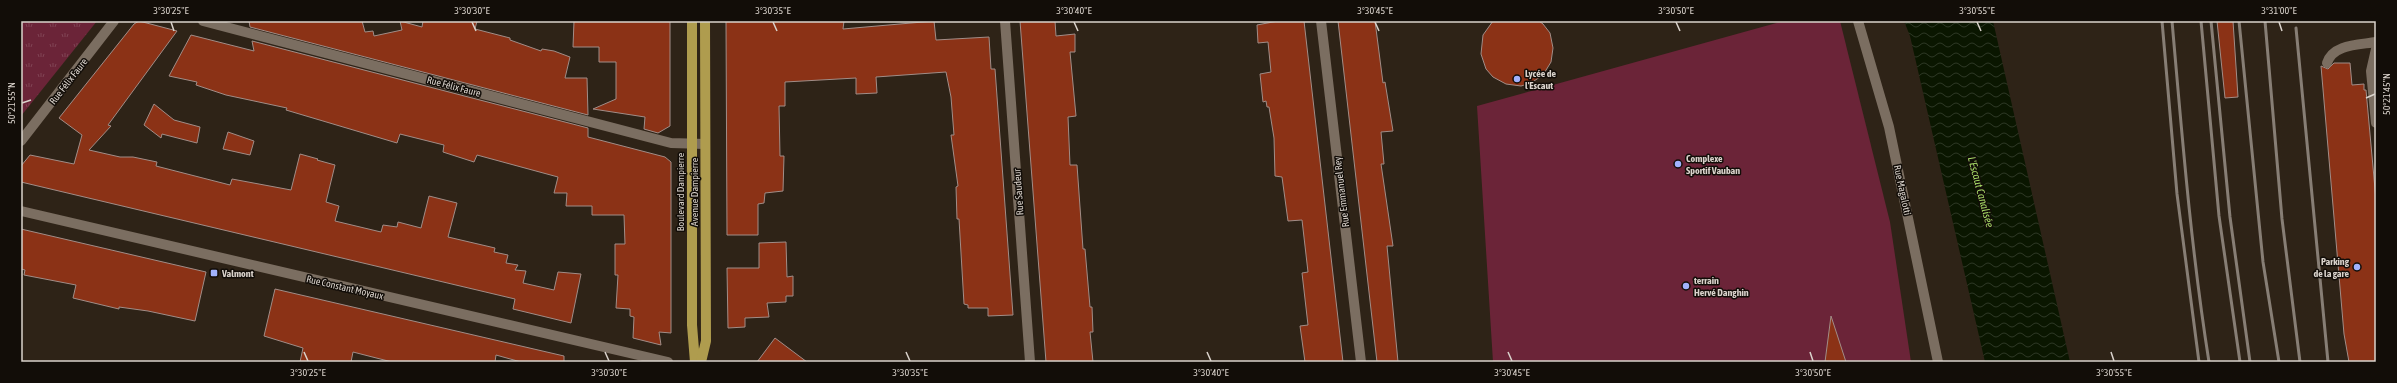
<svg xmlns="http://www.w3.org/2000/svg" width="2397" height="383" font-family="'Asap Condensed',sans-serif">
<defs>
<pattern id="grass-tufts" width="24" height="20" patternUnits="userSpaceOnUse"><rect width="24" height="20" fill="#6b2438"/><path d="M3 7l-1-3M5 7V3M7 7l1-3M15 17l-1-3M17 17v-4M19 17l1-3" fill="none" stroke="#804354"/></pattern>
<pattern id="water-waves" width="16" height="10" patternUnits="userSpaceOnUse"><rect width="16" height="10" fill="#0a1600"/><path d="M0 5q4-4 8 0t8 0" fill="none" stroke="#2d3724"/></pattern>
</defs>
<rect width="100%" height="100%" fill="#2e2317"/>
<polygon fill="url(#grass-tufts)" points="21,21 97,21 21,116"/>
<polygon fill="#6b2438" points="1784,21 1840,21 1890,222 1911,362 1493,362 1477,106"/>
<polygon fill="url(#water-waves)" points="1904,21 1993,21 2070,362 1985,362 1910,36"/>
<g fill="#8b3216" stroke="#a18d87">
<polygon points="139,21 177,31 108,125 111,126 89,150 120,157 133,157 157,162 156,166 230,185 232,179 291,190 300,154 318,159 317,160 335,165 326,202 339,206 335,221 381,232 383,225 397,227 398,222 421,228 429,196 457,203 448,237 495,248 494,252 508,255 506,263 518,265 515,270 526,271 523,283 554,290 558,272 581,274 571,323 513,309 515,299 21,182 21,166 30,155 74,164 82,135 59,118 134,24"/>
<polygon points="249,21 362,21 365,32 373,31 374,36 402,30 400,21 422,27 423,21 477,21 475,29 510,38 510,40 541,51 542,49 554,51 570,57 565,78 587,78 588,115 250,27"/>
<polygon points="574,21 670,21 670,126 658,133 644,129 645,117 593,109 616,99 616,62 599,62 599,47 573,47"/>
<polygon points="726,21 844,21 843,29 934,21 936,40 989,37 991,69 995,69 1013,315 988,316 988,308 968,308 968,305 964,304 959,219 957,219 956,187 958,186 951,135 954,135 951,97 946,72 876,77 877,93 856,94 856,78 785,82 785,106 779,106 780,156 784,156 783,191 765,193 764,203 758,204 758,235 727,235"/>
<polygon points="1020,21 1055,21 1056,36 1075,34 1075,52 1070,52 1076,116 1068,117 1070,165 1077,165 1083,249 1085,249 1090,307 1092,307 1093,332 1090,332 1093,362 1046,362"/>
<polygon points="1278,21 1304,21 1343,362 1305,362 1300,326 1308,325 1302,273 1308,272 1302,220 1288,221 1282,177 1275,176 1274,138 1269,107 1267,107 1266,101 1263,102 1260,74 1271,72 1268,42 1258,43 1257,25"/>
<polygon points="1338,21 1375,21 1383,83 1385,82 1393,131 1381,132 1384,164 1381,164 1393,246 1387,246 1398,362 1377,362"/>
<polygon points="1493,21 1539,21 1543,24 1550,33 1553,48 1551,62 1543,75 1531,83 1521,86 1506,84 1493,77 1486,69 1481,54 1483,35"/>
<polygon points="2217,21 2233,21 2238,97 2225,98"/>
<polygon points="191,35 254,51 252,41 588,128 588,137 665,157 671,162 671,333 659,332 661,345 633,338 634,317 630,316 630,309 616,308 618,275 615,275 615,244 625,244 624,215 592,215 592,206 566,206 567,193 554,193 558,177 477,155 474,162 443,152 444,145 400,134 397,143 286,110 287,108 226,95 196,85 197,82 169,76"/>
<polygon points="2334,63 2350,63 2352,85 2364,84 2364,90 2366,90 2376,200 2376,362 2349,362 2344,334 2321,66 2328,69"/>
<polygon points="154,104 174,120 200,127 197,143 162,134 161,138 144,125"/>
<polygon points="228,132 254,141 250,155 223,149"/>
<polygon points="21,229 206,272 195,321 148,311 119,307 119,309 73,298 76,285 24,275 25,270 21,269"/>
<polygon points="786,242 787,277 793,276 793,296 786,296 786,302 767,303 769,317 745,318 745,327 728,328 727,268 759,268 759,243"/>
<polygon points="275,289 564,356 564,362 521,362 496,355 495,362 392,362 353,352 351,362 300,362 303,348 264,336"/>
<polygon points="1831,316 1846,362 1825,362"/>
<polygon points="775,338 807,362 757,362"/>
</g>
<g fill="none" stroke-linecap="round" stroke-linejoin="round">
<g stroke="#7b6e61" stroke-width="10">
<polyline points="203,21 671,143 705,144"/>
<polyline points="1005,21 1030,362"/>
<polyline points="1321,21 1361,362"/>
<polyline points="1858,21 1889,127 1938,362"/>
<polyline points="2376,49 2371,71 2376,123"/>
<path d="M2327 63C2333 44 2359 45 2376 42"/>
<polyline points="21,141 114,21"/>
<polyline points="21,211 668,362"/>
</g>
<g stroke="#af9c4e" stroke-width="10">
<polyline points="692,21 692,325 695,362"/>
<polyline points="701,362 706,341 705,21"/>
</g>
<g stroke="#877e75" stroke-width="3">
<polyline points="2162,21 2177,194 2199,362"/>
<path d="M2172 21C2182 135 2191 249 2209 362"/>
<polyline points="2201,21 2219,216 2240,362"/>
<polyline points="2211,21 2230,217 2250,362"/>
<polyline points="2239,21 2263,262 2279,362"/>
<polyline points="2265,21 2282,219 2300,362"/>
<polyline points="2296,28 2328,362"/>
</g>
</g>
<path fill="none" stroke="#dad3cc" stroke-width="1.5" d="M171 22 174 31M472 22 476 31M773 22 777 31M1074 22 1078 31M1375 22 1379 31M1676 22 1680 31M1977 22 1981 31M2279 22 2282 31M2366 98 2375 94M22 103 31 100M304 352 308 361M605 352 609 361M906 352 910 361M1207 352 1211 361M1508 352 1512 361M1810 352 1813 361M2111 352 2114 361"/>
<g fill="#a1b2fd" stroke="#120d08" stroke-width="1.5">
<circle cx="1517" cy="79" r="4"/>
<circle cx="1678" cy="164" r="4"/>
<circle cx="2357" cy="267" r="4"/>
<rect x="210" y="269" width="8" height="8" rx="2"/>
<circle cx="1686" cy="286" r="4"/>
</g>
<g text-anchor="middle" stroke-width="3" stroke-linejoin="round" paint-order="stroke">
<g font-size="10" font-weight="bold" fill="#dad3cc" stroke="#120d08" text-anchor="start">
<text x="1525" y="77">Lycée de<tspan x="1525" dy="12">l'Escaut</tspan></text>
<text x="1686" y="162">Complexe<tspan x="1686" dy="12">Sportif Vauban</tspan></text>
<text x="2349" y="265" text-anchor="end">Parking<tspan x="2349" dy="12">de la gare</tspan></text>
<text x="222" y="277">Valmont</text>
<text x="1694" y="284">terrain<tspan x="1694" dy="12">Hervé Danghin</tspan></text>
</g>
<g font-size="10" fill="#dad3cc" stroke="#120d08">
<text transform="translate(68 81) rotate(-52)" y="4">Rue Félix Faure</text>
<text transform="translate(454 86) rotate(15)" y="4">Rue Félix Faure</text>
<text transform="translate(1903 190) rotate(78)" y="4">Rue Magalotti</text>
<text transform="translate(680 192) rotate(-90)" y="4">Boulevard Dampierre</text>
<text transform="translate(694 192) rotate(-90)" y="4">Avenue Dampierre</text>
<text transform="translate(1018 192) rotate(-94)" y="4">Rue Saudeur</text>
<text transform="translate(1341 192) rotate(-97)" y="4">Rue Emmanuel Rey</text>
<text transform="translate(345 287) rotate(13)" y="4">Rue Constant Moyaux</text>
</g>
<g font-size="11" font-style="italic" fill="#a9de68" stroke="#120d08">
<text transform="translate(1981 192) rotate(75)" y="4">L'Escaut Canalisée</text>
</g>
</g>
<rect width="2397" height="383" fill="none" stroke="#120d08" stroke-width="44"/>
<rect x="22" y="22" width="2353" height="339" fill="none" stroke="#dad3cc" stroke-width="1.5"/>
<g font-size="10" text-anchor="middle" fill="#dad3cc">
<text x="171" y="14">3°30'25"E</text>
<text x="472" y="14">3°30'30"E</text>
<text x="773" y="14">3°30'35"E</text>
<text x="1074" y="14">3°30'40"E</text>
<text x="1375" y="14">3°30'45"E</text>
<text x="1676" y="14">3°30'50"E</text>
<text x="1977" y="14">3°30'55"E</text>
<text x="2279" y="14">3°31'00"E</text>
<text transform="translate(2386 94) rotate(-90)" y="4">50°21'45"N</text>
<text transform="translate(11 103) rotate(-90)" y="4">50°21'55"N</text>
<text x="308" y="376">3°30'25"E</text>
<text x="609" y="376">3°30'30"E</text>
<text x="910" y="376">3°30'35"E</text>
<text x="1211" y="376">3°30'40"E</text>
<text x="1512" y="376">3°30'45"E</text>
<text x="1813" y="376">3°30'50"E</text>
<text x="2114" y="376">3°30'55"E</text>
</g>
</svg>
